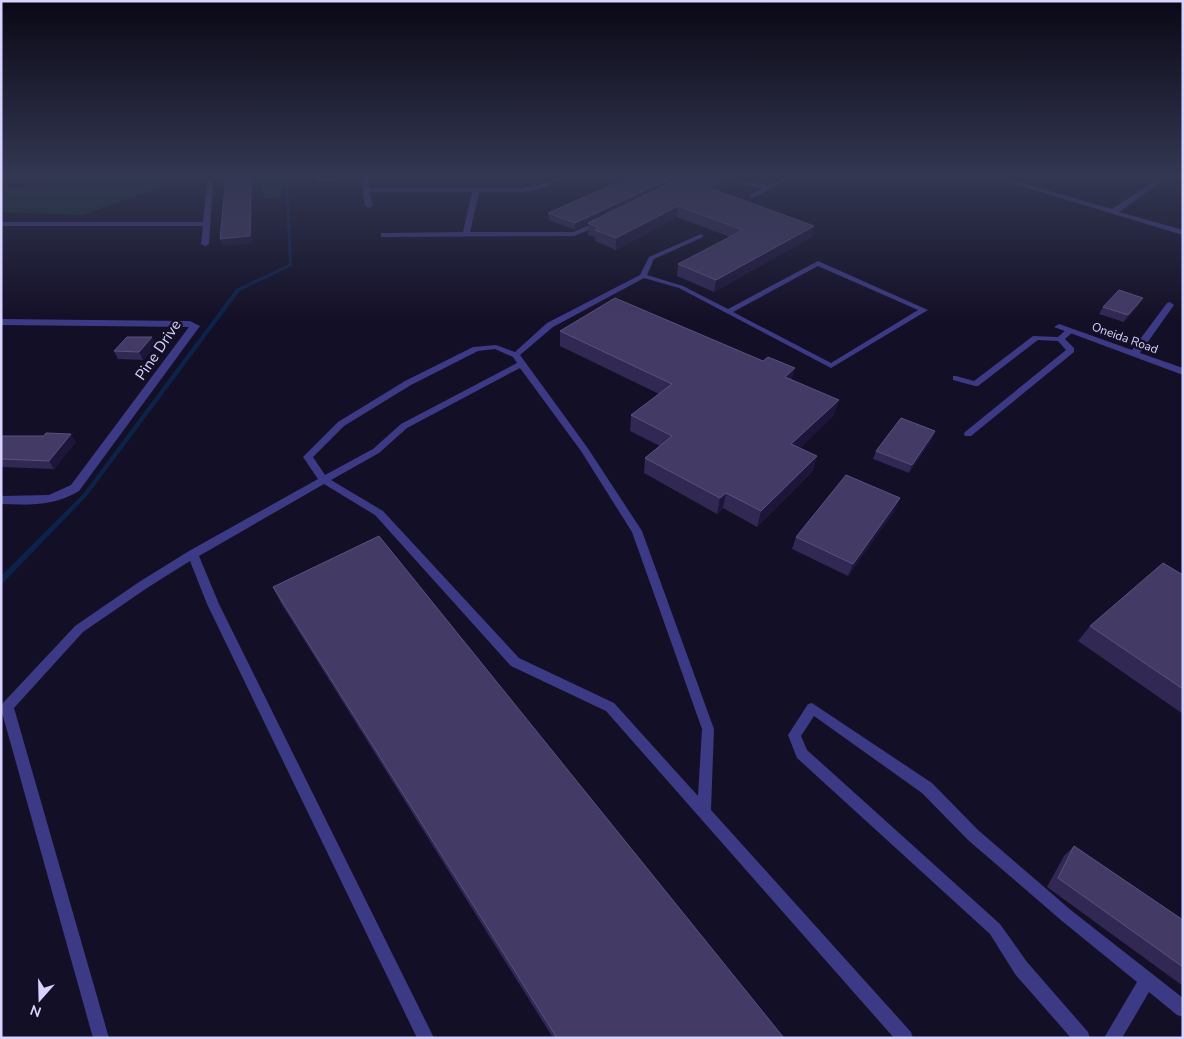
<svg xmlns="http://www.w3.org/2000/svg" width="1184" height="1039" font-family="'Nunito Sans',sans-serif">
<rect width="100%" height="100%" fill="#130f26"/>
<g fill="#12302f">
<polygon points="92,175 192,175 83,215 1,212 1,188 41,186"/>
<polygon points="260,175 281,175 281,197 264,199"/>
</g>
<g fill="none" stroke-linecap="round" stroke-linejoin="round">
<polygon fill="#0c2248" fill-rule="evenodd" points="285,175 288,175 292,266 240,291 87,496 3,583 1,584 1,576 83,494 236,289 289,264"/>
<g fill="#3d3a85" fill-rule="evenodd">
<path d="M701 234 703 235V237L654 259 647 275 683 286 728 309 818 261 928 310 831 368 679 288 644 278 553 327 520 355 587 447 642 531 714 729 711 810 911 1032 913 1038H894L606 711 511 666 375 515 324 484 199 556 219 604 434 1038H417L207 604 190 561 147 588 83 632 14 708 109 1038H93L1 709 3 703 75 626 139 582 189 551 318 479 303 457 338 422 405 381 473 347 496 345 515 352 547 323 640 275 649 257ZM818 266 918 310 831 363 733 312ZM495 349 513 357 517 363 401 424 373 449 325 475 313 457 344 426 411 385 478 351ZM520 368 581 451 632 532 702 729 698 796 614 703 519 658 383 511 331 480 379 453 407 428Z"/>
<polygon points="1067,329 1070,329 1074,331 1065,339 1074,348 1074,352 971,436 965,436 964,434 965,432 1066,350 1058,341 1038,340 978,386 975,386 953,380 953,376 956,376 974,381 1033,336 1058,337"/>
<polygon points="812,703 932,783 978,830 1072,911 1183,998 1183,1017 1177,1015 1149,992 1122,1038 1104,1038 1137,982 1062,921 968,840 922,793 814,716 801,736 807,750 1000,924 1027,962 1088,1032 1090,1038 1071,1038 1015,974 990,934 797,758 788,735 808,704"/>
</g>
<g fill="#3d3a85" fill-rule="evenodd">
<polygon points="33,175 57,175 54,177 1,181 1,177"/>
<polygon points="361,175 367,175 370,188 522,188 539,185 563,175 571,175 541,189 522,192 479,192 470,232 573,232 599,221 606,223 574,236 384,237 381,237 381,233 463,232 472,192 370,192 373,206 369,208 365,206"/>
<polygon points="713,175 722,175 767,186 783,178 788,179 753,198 749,196 750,194 762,189"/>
<polygon points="985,175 994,175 1112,209 1164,175 1171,175 1119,212 1183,230 1183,235"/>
<polygon points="210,180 213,182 209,244 205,246 201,244 203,226 1,226 1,222 203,222 207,182"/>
<polygon points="1170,302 1174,305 1140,353 1183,368 1183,375 1054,327 1059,324 1062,325 1132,350 1167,303"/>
<path d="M1 319 190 321 200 326 79 491C55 506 29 505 1 504V496L49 495 71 485 189 327 1 325Z"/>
</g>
</g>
<g fill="#312854">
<polygon points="734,176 733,187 722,193 812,237 714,292 677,276 678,264 730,237 677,217 616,250 595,241 595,237 588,235 588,224 575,230 549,220 548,213"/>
<polygon points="1139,305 1124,322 1099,314 1103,307"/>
<polygon points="560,331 792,380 834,415 800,448 817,456 812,472 757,527 723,508 717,514 644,473 645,458 660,446 630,431 631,415 659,394 560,346"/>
<polygon points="156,345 143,360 118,359 114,351"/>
<polygon points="935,431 932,439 909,473 873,459 876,451"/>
<polygon points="1,436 76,442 54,469 1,467"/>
<polygon points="895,510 848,576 792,549 796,537"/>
<polygon points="1183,575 1183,714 1078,641 1090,626"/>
<polygon points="273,587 784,1038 553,1038 281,603"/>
<polygon points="1074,846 1183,920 1183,986 1047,887 1064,856"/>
</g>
<g fill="#1d163a">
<polygon points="251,175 253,175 252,243 223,246 220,239"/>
<polygon points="343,175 344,186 319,188 317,182"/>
<polygon points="678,175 691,175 575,230 575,223"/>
<polygon points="734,176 733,187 709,200 710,188"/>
<polygon points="678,206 677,217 616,250 616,238"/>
<polygon points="814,226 812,237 714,292 716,280"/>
<polygon points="1143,298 1139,305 1124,322 1128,315"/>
<polygon points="152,337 156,345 143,360 139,352"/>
<polygon points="795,368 791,384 785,377"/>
<polygon points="839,400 834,415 788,460 791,444"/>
<polygon points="935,431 932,439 909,473 912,465"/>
<polygon points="71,434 76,442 54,469 49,461"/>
<polygon points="817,456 812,472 757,527 761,511"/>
<polygon points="726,493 723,508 717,514 720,498"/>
<polygon points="900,498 895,510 848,576 853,564"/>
</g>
<g fill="#433a66" stroke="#5a527e">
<polygon points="226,175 251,175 250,236 220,239"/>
<polygon points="317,175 342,175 343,179 317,182"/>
<polygon points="635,175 678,175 575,223 548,213"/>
<polygon points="686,175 729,175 734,176 710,188 814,226 716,280 678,264 743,230 678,206 616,238 595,230 599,228 588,223"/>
<polygon points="1119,290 1143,298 1128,315 1103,307"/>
<polygon points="615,298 763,361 768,357 795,368 785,377 839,400 791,444 817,456 761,511 726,493 720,498 645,458 672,436 631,415 672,384 560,331"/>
<polygon points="127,337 152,337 139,352 114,351"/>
<polygon points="901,418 935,431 912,465 876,451"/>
<polygon points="46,433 71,434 49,461 1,459 1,436 44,436"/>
<polygon points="846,475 900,498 853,564 796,537"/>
<polygon points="379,536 784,1038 557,1038 273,587"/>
<polygon points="1163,563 1183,575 1183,689 1090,626"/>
<polygon points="1074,846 1183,920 1183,967 1058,878"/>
</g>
<linearGradient id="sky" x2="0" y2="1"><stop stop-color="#0a0815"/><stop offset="0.55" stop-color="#333752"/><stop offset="1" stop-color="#333752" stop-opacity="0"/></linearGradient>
<rect width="1184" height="320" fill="url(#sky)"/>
<g text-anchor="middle" stroke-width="5" stroke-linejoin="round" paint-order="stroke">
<g font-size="12" fill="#d9d4ff" stroke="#130f26">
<text transform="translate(1125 338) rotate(20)" y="4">Oneida Road</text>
</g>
<g font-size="15" fill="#d9d4ff" stroke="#130f26">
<text transform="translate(158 350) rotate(-56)" y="5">Pine Drive</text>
</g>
</g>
<rect width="1184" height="1039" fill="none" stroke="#d9d4ff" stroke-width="5"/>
<g transform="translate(40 999) rotate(200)" stroke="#130f26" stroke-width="4" paint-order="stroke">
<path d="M0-4L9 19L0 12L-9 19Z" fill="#d9d4ff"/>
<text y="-8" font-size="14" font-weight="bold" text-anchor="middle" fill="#d9d4ff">N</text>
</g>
</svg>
